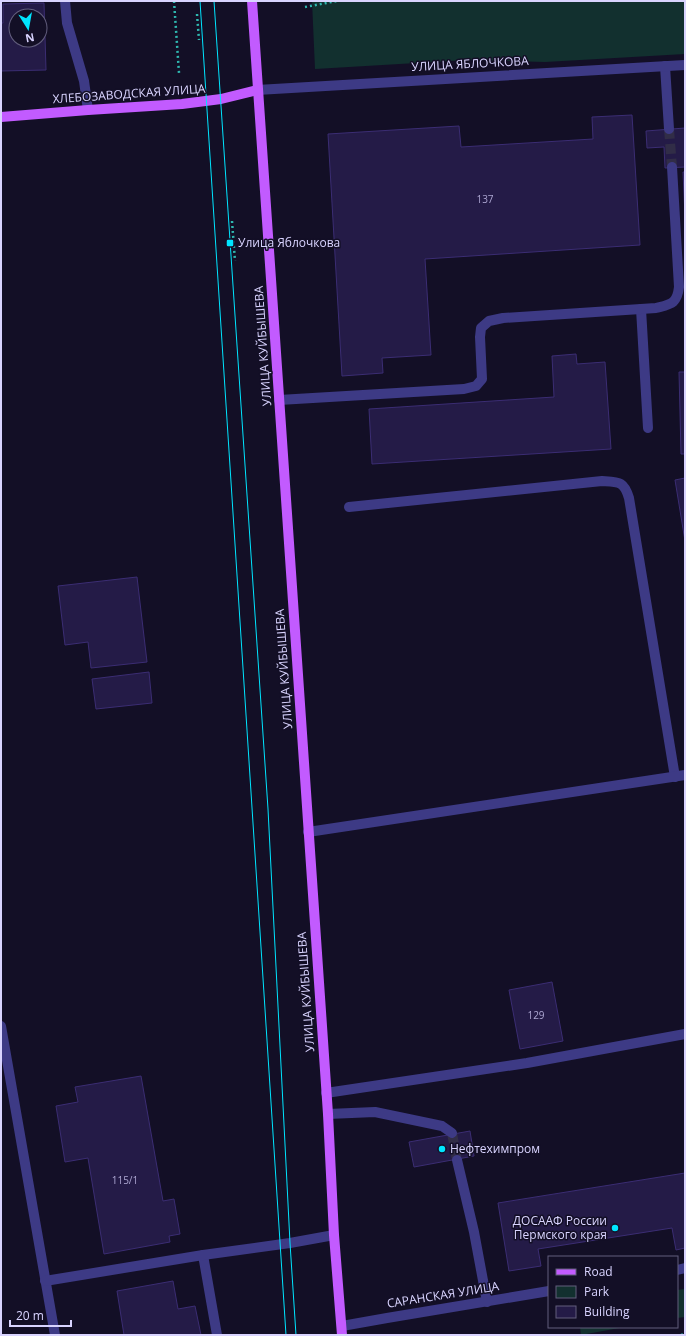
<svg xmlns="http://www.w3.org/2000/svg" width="686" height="1336" font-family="'Open Sans',sans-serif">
<rect width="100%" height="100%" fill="#130f26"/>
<g fill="#12302f">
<polygon points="312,1 685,1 685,54 545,62 467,60 315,69"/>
<polygon points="685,1289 685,1317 677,1318 677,1290"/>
<polygon points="580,1327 625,1327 581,1335"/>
</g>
<g fill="#241b47" stroke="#3b2d73" fill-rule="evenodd">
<path d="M44 3 46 70 1 71V23H3V4ZM16 16H40V40H16Z"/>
<polygon points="632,115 640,245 425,259 431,355 382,358 383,373 342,376 328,134 459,126 461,147 593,139 592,117"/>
<polygon points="685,128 685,167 665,168 664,147 647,148 646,131"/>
<polygon points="683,172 685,172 685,216"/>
<polygon points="576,354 577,364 605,362 611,449 372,464 369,409 554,397 552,356"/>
<polygon points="679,372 685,372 685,454 681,454"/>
<polygon points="685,478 685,541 675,480"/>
<polygon points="137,577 147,662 91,668 88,642 65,645 58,586"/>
<polygon points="149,672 152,703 96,709 92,679"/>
<polygon points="552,982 563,1041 520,1049 509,990"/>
<polygon points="141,1076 163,1201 174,1199 180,1234 169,1236 170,1242 104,1254 88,1158 65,1162 56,1106 78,1102 75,1087"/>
<polygon points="470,1131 474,1156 414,1167 409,1142"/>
<polygon points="685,1173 685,1248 676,1250 672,1228 538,1249 541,1266 509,1271 498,1203"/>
<polygon points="173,1281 178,1309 195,1306 201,1335 124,1335 117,1291"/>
</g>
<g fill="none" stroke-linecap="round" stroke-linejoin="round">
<g stroke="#312d47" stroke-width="10" stroke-dasharray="10 5" stroke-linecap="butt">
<polyline points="669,129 672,167"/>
<polyline points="452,1133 457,1160"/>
</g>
<g stroke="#2fb8b0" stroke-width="2.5" stroke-dasharray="2 3" stroke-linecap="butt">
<polyline points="174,1 179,73"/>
<polyline points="305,7 337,1"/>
<polyline points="197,14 199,40"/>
<polyline points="232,221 235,261"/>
<polyline points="681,1335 685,1334"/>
</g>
<g stroke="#3d3a85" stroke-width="10">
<polyline points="65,1 67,23 84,81 88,110"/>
<polyline points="665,66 669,129"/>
<polyline points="257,90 685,65"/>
<polyline points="641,309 648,428"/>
<path d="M279 400 464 389 476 386 482 379 480 337 481 328 489 321 503 318 656 308C671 304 677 304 679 287L672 167"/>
<path d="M349 507 602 481C619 482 624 481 629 498L675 777"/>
<polyline points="308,832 685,775"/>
<polyline points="1,1026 55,1335"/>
<polyline points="326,1093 527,1063 685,1034"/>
<polyline points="328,1114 375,1112 442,1126 452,1133"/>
<polyline points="457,1160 474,1232 487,1302"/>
<polyline points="203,1255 217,1335"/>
<polyline points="677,1270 685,1268"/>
<polyline points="45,1281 203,1255 290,1243 334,1235"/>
<polyline points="342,1326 387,1318 549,1291"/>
</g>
<g stroke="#c25bff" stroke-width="10">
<polyline points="252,1 328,1114 334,1235 342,1335"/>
<polyline points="1,117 88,110 182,104 221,99 257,90"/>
</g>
<g stroke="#00e5ff" stroke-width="1">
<polyline points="200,1 286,1335"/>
<polyline points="214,1 268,809 290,1243 296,1335"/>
</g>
</g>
<g fill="#00e5ff" stroke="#130f26" stroke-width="1.5">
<rect x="226" y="239" width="8" height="8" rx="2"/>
<circle cx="442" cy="1149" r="4"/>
<circle cx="615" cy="1228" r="4"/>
</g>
<g text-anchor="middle" stroke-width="3" stroke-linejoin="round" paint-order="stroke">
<g font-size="10" fill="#aca6d1">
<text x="485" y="203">137</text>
<text x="536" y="1019">129</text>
<text x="125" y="1184">115/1</text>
</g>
<g font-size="12" fill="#d9d4ff" stroke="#130f26">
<text transform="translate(470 64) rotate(-3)" y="4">УЛИЦА ЯБЛОЧКОВА</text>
<text transform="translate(129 94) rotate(-4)" y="4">ХЛЕБОЗАВОДСКАЯ УЛИЦА</text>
<text transform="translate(263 346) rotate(-94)" y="4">УЛИЦА КУЙБЫШЕВА</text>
<text transform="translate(284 669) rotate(-94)" y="4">УЛИЦА КУЙБЫШЕВА</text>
<text transform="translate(306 992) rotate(-94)" y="4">УЛИЦА КУЙБЫШЕВА</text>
<text transform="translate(443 1295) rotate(-9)" y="4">САРАНСКАЯ УЛИЦА</text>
</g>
<g font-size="12" fill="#d9d4ff" stroke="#130f26" text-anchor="start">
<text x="238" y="247">Улица Яблочкова</text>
<text x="450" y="1153">Нефтехимпром</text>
<text x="607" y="1225" text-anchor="end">ДОСААФ России<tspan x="607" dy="14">Пермского края</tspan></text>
</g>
</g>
<rect width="686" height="1336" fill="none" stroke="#d9d4ff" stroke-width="4"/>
<rect x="548" y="1256" width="130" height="72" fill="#130f26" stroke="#625e7d"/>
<rect x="556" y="1269" width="20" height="6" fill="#c25bff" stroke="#625e7d"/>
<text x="584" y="1276" font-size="12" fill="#d9d4ff">Road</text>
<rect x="556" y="1286" width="20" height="12" fill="#12302f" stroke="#625e7d"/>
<text x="584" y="1296" font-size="12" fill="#d9d4ff">Park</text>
<rect x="556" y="1306" width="20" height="12" fill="#241b47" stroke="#625e7d"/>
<text x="584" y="1316" font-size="12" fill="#d9d4ff">Building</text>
<g transform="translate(28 28) rotate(169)"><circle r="19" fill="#130f26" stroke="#625e7d"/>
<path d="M0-3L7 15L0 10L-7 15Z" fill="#00e5ff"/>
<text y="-6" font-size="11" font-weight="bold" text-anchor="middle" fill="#d9d4ff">N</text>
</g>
<path d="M10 1320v6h61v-6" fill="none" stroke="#d9d4ff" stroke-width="2"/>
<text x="16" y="1320" font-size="12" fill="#d9d4ff" stroke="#130f26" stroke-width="3" paint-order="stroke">20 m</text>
</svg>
